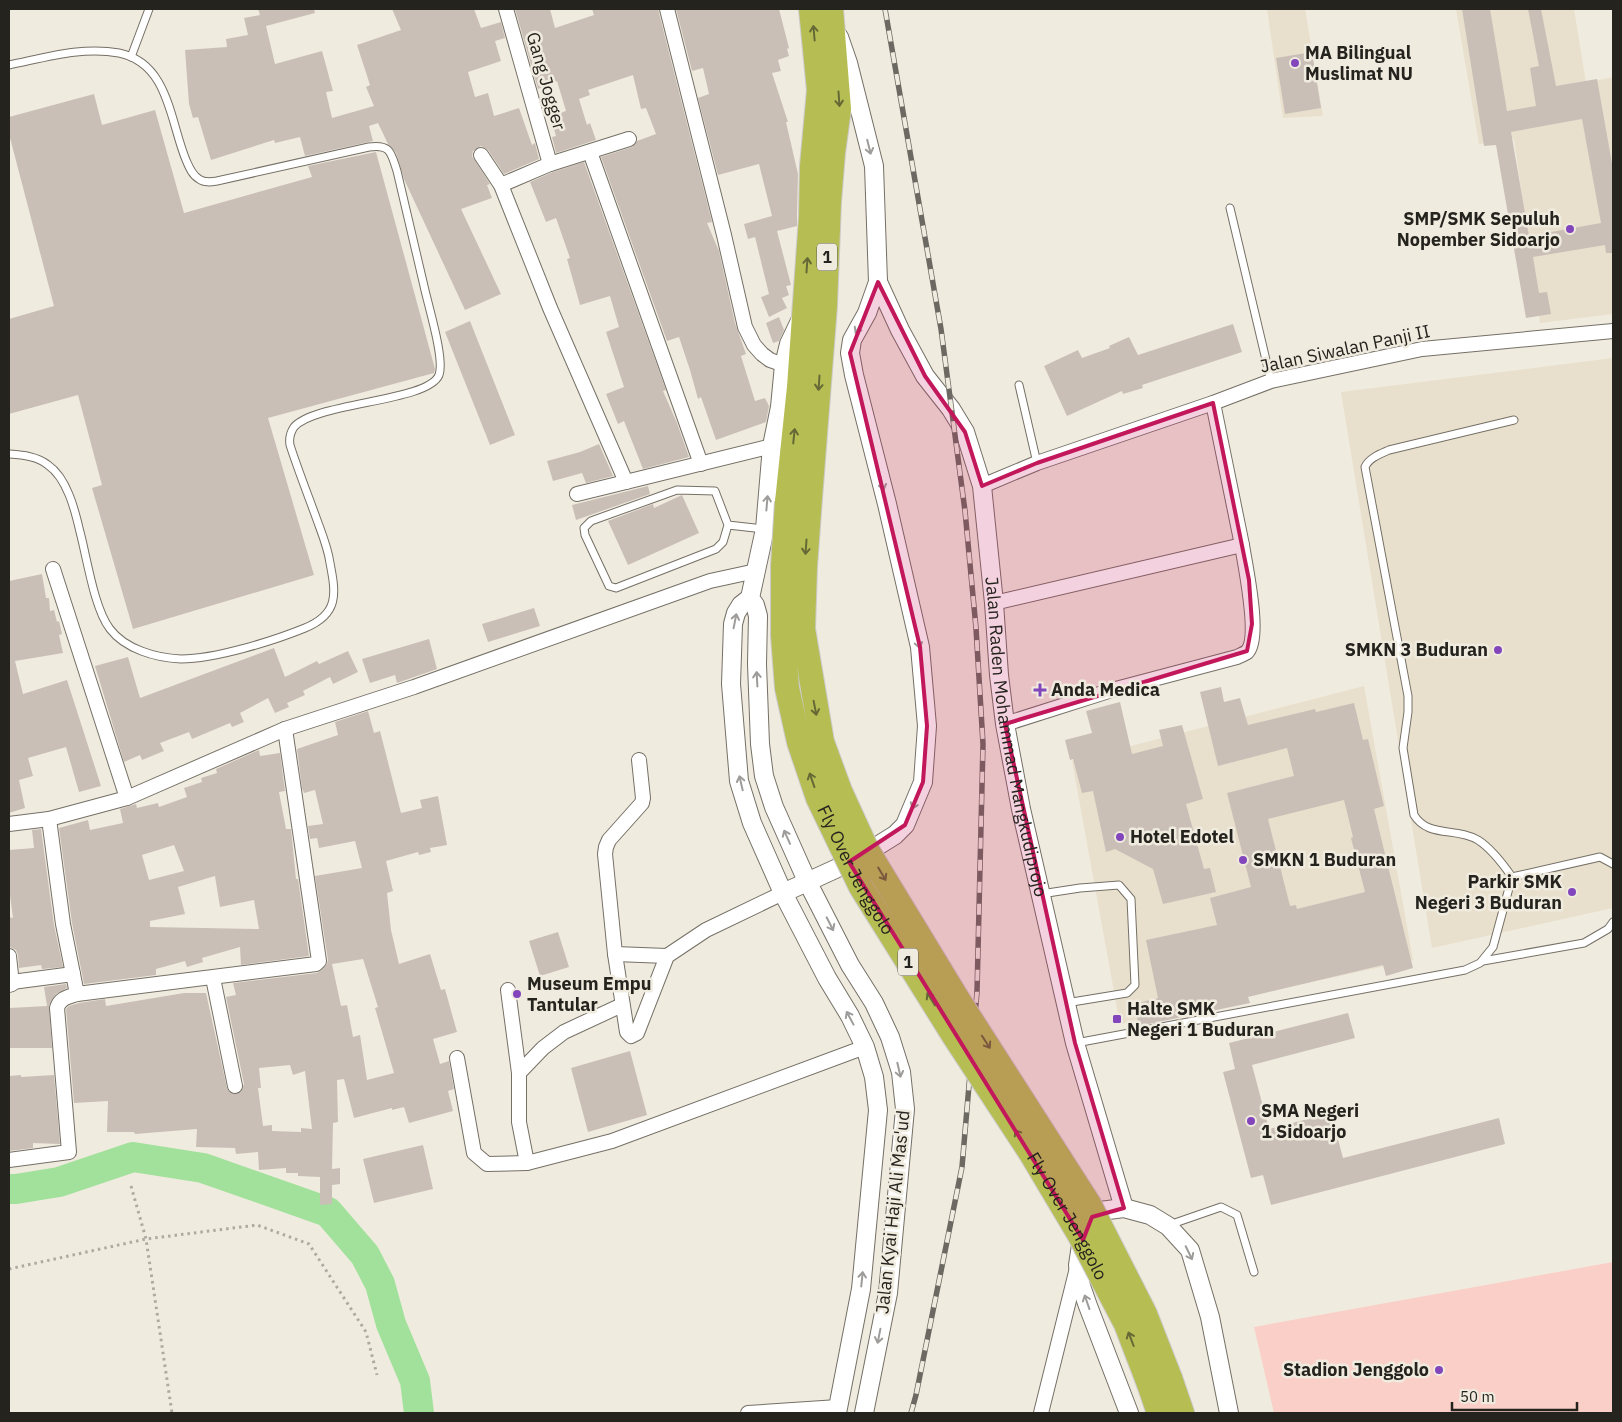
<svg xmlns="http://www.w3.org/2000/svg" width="1622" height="1422" font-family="'IBM Plex Sans',sans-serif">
<rect width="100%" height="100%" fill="#f0ebdf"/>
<g fill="#e8e0cd">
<polygon points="1267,9 1305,9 1323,116 1283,118"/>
<polygon points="1456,9 1574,9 1586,83 1613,77 1613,314 1540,323 1514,139 1479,144"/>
<polygon points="1613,358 1613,908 1432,948 1341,392"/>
<polygon points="1364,686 1413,960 1120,1024 1072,761"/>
</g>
<polygon fill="#facfc8" points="1613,1262 1613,1413 1274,1413 1254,1327"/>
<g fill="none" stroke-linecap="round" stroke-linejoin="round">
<polyline stroke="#a2e19c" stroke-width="30" points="9,1189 16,1189 59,1182 133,1157 203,1168 328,1212 365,1255 380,1284 391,1324 415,1381 419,1413"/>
</g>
<g fill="#cabfb7" fill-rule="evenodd">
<polygon points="258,9 314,9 315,13 266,26 275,64 322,51 333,91 326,92 332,118 374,106 366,87 370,85 357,45 401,30 392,9 474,9 481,28 501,22 505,38 495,41 501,61 468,72 475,97 488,93 494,116 519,108 532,145 535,143 539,159 504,174 488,150 481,146 477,148 473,151 472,156 490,184 487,185 492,198 461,209 501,294 465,310 404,179 396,153 388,144 378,123 369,126 373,141 305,156 300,137 275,143 274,140 211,160 198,117 193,118 189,104 185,50 227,47 226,39 248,35 244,18 260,15"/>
<polygon points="515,9 550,9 555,28 594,15 592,9 658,9 712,222 707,223 719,251 735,323 746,354 741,356 755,401 765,398 769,406 766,422 716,440 701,397 698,399 690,370 679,337 667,341 601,157 632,147 637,141 656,134 646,108 641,109 633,75 588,90 590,95 579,99 587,125 590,123 596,140 556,153 552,137 556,136 550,116 566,111 557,81 538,89"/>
<polygon points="676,9 779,9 789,48 787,49 789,56 778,60 781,71 772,73 788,122 786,122 798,174 797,216 797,226 777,231 791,285 786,286 789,295 782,298 787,308 769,317 761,297 769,294 755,237 748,239 744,224 772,216 759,164 718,175 698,98 709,94 703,68 692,71"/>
<path d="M1462 9H1490L1507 111 1536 106 1530 68 1539 66 1528 9H1541L1556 86 1597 79 1613 169V253H1606L1605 245 1533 257 1539 293 1547 292 1551 314 1526 318 1496 145 1484 146ZM1582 119 1601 223 1529 236 1511 132Z"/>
<polygon points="1312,52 1321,108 1285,114 1276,58"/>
<polygon points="94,94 102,125 155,110 184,213 312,177 308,166 376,152 435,369 434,373 268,418 314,575 133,629 92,488 102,485 78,395 9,414 9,319 54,306 9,134 9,117"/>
<polygon points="584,162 666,390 663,391 677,423 689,457 643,469 624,421 618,424 606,394 624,387 606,332 619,327 610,296 580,305 567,259 570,258 556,218 546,222 530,182 553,172"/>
<polygon points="779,317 784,330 779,341 773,343 766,323"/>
<polygon points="470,321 515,435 490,445 445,332"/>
<polygon points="1233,324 1242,352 1142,385 1143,388 1123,394 1122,391 1067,416 1044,366 1078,350 1082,358 1110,348 1109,346 1129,337 1138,355"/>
<polygon points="599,444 613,476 586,483 582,473 553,481 547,461 580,452"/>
<polygon points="648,486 650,494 576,520 572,505"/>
<polygon points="682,495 699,533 628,565 608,521 653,504 654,508"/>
<polygon points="42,574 46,598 49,598 50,611 54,610 57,622 59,621 62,634 59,635 63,653 15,661 23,694 67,680 101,786 79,792 66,747 28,758 33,776 19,780 25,808 9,813 9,581"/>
<polygon points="534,608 540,626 488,642 482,624"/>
<polygon points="429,639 437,669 397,683 395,675 370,683 362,659"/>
<polygon points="274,648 285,677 317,661 319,664 348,651 358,672 333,684 330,677 303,691 305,695 287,703 289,707 275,713 268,698 240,713 244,722 232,727 230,723 192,739 189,732 160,743 164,751 142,760 140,755 124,762 95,666 128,657 140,698"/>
<path d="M1221 687 1224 702 1240 698 1248 725 1315 709 1316 712 1354 703 1363 740 1368 739 1384 806 1374 809 1413 968 1386 976 1383 965 1248 997 1250 1003 1139 1026 1134 1004 1158 998 1146 940 1217 925 1210 898 1251 887 1227 793 1294 776 1287 748 1218 766 1200 692ZM1344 800 1353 837 1351 838 1365 892 1297 909 1296 905 1290 906 1268 819Z"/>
<polygon points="1120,702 1132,754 1163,746 1159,730 1182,725 1203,799 1186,804 1204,869 1210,868 1216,892 1163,904 1153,869 1115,849 1106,852 1093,791 1082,793 1073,759 1070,760 1065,740 1092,733 1086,711"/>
<path d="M368 711 374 733 380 731 401 813 422 808 420 800 438 796 447 845 430 848 431 852 419 855 418 852 386 861 393 891 387 893 391 930 399 964 430 954 441 990 445 989 457 1032 433 1039 440 1064 449 1061 454 1089 448 1091 453 1111 409 1123 404 1107 392 1110V1108L354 1118 344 1079 337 1080 338 1122 333 1123 332 1169 340 1168V1184L332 1185V1204L320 1205V1177L298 1176V1173H286V1168L259 1170 258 1152 236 1154 235 1148 196 1147 197 1129 135 1134 134 1132H107L108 1101 74 1103 66 1009 69 1006 79 1003 105 999 106 1006 184 993H206L227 1088 233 1094 241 1092 244 1084 226 997 236 995 233 983 317 973 322 970 327 964 328 960 315 876 362 868 355 841 319 848 317 838 310 839 308 826 323 824 315 790 304 793 302 788 297 749 338 735 335 722ZM363 959 378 1007 375 1008 394 1073 367 1080 360 1035 353 1037 347 1005 341 1006 332 964ZM290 1065 293 1075 305 1071 312 1129 301 1128V1132L272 1131V1125L263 1126 258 1088H261L259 1068Z"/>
<path d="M259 750 260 756 280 753 285 791 279 792 286 829H291L296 879H298L309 956 241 965 240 947 202 958 203 962 187 967 185 961 156 969V975L84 984 72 923 59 828 88 820 90 830 123 823 120 809 136 804 137 808 158 803 159 807 187 797 184 788 202 782 201 778 217 773 216 769ZM174 845 184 871 149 880 142 855ZM215 876 220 907 254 900 259 929 150 927V921L185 914 178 887Z"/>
<polygon points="41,829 54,925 63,967 42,969 41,965 19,968 18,955 16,950 10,947 9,941 9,917 13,918 9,888 9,850 34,848 32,830"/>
<polygon points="558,932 569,967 540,976 529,941"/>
<polygon points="66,984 67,988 56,994 49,1005 52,1048 9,1048 9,1008 47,1006 44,987"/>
<polygon points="1348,1013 1355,1038 1252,1065 1269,1129 1331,1113 1343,1158 1499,1118 1505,1144 1271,1205 1263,1175 1251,1178 1223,1072 1235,1069 1229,1043"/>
<polygon points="630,1051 647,1115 588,1132 571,1068"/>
<polygon points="21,1075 21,1077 54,1075 60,1144 33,1143 33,1148 9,1151 9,1076"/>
<polygon points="423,1145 433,1189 374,1203 363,1159"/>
</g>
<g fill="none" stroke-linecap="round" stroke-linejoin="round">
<g stroke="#757066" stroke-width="9">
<g id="service">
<polyline points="131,57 149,9"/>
<path d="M9 65C44 58 82 46 119 53 169 63 170 122 186 160 189 167 192 175 199 179 204 183 211 182 217 181L369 147C391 144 391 153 397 171 406 209 415 247 424 286 428 305 445 359 439 375 428 402 316 402 294 427 290 433 289 439 290 445 298 470 308 495 317 520 322 534 328 548 330 563 336 594 339 614 305 628 273 641 215 659 181 659 156 658 125 649 110 629 94 608 87 558 80 532 75 510 67 478 48 465 37 456 22 455 9 454"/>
<polyline points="1230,208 1271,381"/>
<polyline points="1019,385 1037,463"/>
<polyline points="728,525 715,491 677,490 591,521 584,528 585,535 609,586 616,588 716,549 723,542 728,525 764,529"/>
<path d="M1512 877C1503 864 1492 849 1478 840 1456 827 1428 838 1414 815L1403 748 1408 712V696L1365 467C1369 458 1380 454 1389 450L1514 420"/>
<polyline points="1512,877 1600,857 1613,864"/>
<polyline points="1041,894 1080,888 1119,885 1131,899 1135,985 1127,993 1066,1003"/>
<polyline points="1483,961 1584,943 1608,929 1613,922"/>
<polyline points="1076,1043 1465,970 1480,963 1493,947 1512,877"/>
<polyline points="1169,1225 1221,1207 1237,1215 1254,1272"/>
</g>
</g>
<g stroke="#757066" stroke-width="16">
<g id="minor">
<polyline points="506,9 550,164"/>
<polyline points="667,9 724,235 745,327 754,345 762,354 770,360 784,365"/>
<polyline points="590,152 701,464"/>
<polyline points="481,155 501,185 550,308 626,482"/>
<polyline points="501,185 550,164 629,139"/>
<polyline points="1213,403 1242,545"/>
<polyline points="982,486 1037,463 1213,403 1271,381 1422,349 1613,331"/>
<polyline points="577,494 772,446"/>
<polyline points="53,569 127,798"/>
<path d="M994 603 1242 545C1245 565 1261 638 1247 652 1244 654 1239 656 1237 657L1112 690 1005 724"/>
<polyline points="639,760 643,798 642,803 609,840 606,847 605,854 615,954 627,1032 631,1036 637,1033 667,956 706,930 783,893"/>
<polyline points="49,819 63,924 77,994"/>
<polyline points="9,824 49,819 127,798 285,729 414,687 710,581 756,571"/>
<polyline points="615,954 667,956"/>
<polyline points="9,956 12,984 9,985"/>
<polyline points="213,978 235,1086"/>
<polyline points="12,982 73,974"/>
<polyline points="508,990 519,1073 519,1122 527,1163 612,1141 865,1047"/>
<polyline points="457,1058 474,1153 487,1164 527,1163"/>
<polyline points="519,1073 543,1048 564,1032 622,1005"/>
<path d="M9 1160 69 1152 57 1008C60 998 68 997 77 994L316 964 319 961 285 729"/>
<polyline points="748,1413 838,1407"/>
<polyline points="1041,1413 1077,1268"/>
</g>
</g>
<g stroke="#757066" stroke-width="20">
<g id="tertiary">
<path id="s1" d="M878 282 900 330 925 376 951 409 965 432 982 486 994 603 999 675 1005 724 1021 809 1075 1043 1124 1208"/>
<polyline points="800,321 789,344 784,365 780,407 772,446 765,529 750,598 755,605 758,616 757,664 760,744 764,776 774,807 807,881 850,965 874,1003 890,1037 901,1072 905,1109 888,1293 864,1413"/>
<polyline points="750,598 741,605 736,613 733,624 731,684 739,781 752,823 783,893 827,978 850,1016 865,1047 874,1077 878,1110 861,1289 837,1413"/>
<polyline points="783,893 855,860 895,835 905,825 923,782 927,726 920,647 887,504 854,375 850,353 852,340 867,313 878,282 874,166 848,63 839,37"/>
<polyline points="1129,1413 1088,1306 1081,1286 1078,1265 1081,1245 1087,1226 1092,1217 1100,1211 1124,1208 1150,1215 1168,1226 1190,1250 1210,1317 1229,1413"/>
</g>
</g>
<g stroke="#cbcac9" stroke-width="26">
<g id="trunk">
<polyline points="810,498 825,306 829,202 833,153 839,109 831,9"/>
<polyline points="787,502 799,387 811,217 812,166 819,90 811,9"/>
<polyline points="1170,1378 1182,1413"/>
<polyline points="1149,1384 1159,1413"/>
</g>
</g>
<g stroke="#aeaaa1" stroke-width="3" stroke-dasharray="2.5 4" stroke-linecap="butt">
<polyline points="131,1186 146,1239 172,1413"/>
<polyline points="9,1269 146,1239 257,1225 309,1244 366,1332 377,1375"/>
</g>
<use href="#service" stroke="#fff" stroke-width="7"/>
<use href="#minor" stroke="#fff" stroke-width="14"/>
<use href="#tertiary" stroke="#fff" stroke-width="18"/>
<use href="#trunk" stroke="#b6be53" stroke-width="24"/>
<g stroke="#6c6962" stroke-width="5.5">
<polyline id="rail" points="885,9 941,329 965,511 976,628 983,744 977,992 962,1167 916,1395 911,1413"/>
</g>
<use href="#rail" stroke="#f0ebdf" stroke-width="4" stroke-dasharray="11" stroke-linecap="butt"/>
<g stroke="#cbcac9" stroke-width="26" stroke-linecap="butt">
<g id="trunk-bridge">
<polyline points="810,498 805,567 803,629 822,742 840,791 867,850 957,998 1089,1204 1145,1314 1170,1378"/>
<path id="s2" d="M787 502 783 566V636L787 688 799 742 818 798 861 887 954 1036 1032 1155 1079 1234 1126 1324 1149 1384"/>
</g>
</g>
<use href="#trunk-bridge" stroke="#b6be53" stroke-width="24"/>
</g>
<defs><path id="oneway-shaft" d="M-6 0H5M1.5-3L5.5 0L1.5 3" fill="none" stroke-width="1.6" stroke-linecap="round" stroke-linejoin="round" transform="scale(1.25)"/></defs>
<g stroke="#666936">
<use href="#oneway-shaft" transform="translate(814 33) rotate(-95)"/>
<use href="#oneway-shaft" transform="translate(839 99) rotate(86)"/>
<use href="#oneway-shaft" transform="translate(807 265) rotate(-86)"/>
<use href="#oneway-shaft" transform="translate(819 383) rotate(94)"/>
<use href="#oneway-shaft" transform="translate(794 436) rotate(-84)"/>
<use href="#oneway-shaft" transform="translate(806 547) rotate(94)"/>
<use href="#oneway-shaft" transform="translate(815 708) rotate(79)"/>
<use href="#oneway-shaft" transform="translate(812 780) rotate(-109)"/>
<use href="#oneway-shaft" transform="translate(882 874) rotate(59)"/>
<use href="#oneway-shaft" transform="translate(931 999) rotate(-122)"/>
<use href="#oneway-shaft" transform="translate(986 1042) rotate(57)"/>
<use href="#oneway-shaft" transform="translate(1019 1136) rotate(-123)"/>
<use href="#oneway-shaft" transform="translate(1131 1339) rotate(-111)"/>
</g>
<g stroke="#9d9c9a">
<use href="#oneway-shaft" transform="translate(869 147) rotate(76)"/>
<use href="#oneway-shaft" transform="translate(859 327) rotate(119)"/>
<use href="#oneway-shaft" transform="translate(882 483) rotate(76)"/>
<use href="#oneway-shaft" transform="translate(767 503) rotate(-85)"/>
<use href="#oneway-shaft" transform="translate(735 621) rotate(-79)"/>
<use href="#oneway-shaft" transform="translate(918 641) rotate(78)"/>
<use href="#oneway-shaft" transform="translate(757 679) rotate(-93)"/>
<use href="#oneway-shaft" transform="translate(741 783) rotate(-103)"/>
<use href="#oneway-shaft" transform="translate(915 802) rotate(112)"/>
<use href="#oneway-shaft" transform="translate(787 837) rotate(-114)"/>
<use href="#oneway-shaft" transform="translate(830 924) rotate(63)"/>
<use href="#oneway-shaft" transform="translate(850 1018) rotate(-118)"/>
<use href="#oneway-shaft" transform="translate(899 1070) rotate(77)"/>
<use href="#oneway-shaft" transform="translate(1189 1253) rotate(64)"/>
<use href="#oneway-shaft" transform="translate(862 1279) rotate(-84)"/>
<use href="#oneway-shaft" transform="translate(1087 1302) rotate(-109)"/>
<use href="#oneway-shaft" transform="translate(879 1336) rotate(101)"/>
</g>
<path fill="#c2185b" fill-opacity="0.2" stroke="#c2185b" stroke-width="4" stroke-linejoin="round" d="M878 282 925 376 965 432 982 486 1037 463 1213 403 1249 580 1252 624 1247 651 1005 724 1075 1043 1124 1208 1092 1217 1083 1240 849 862 905 825 923 782 927 726 920 647 850 353Z"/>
<g fill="#8245bb" stroke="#f0ebdf" stroke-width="2">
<circle cx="1295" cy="63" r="5"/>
<circle cx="1570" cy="229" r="5"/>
<circle cx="1498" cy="650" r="5"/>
<path d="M1037.5 682.5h5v5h5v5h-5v5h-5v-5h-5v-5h5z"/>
<circle cx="1120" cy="837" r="5"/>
<circle cx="1243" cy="860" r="5"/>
<circle cx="1572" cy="892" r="5"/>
<circle cx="517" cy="994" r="5"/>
<rect x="1112" y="1014" width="10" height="10" rx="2.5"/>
<circle cx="1251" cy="1121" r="5"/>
<circle cx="1439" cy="1370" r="5"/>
</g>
<g text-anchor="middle" stroke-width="5" stroke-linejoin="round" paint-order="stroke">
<g fill="#f0ebdf" stroke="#625f58" stroke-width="1">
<rect x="817" y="243.5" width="20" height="27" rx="4"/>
<rect x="898" y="948.5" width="20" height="27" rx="4"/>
</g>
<g font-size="16" font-weight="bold" fill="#25231e">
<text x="827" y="263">1</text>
<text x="908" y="968">1</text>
</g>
<g font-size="18" font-weight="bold" fill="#25231e" stroke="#f0ebdf" text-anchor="start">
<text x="1305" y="59">MA Bilingual<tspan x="1305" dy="21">Muslimat NU</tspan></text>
<text x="1560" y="225" text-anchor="end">SMP/SMK Sepuluh<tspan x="1560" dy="21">Nopember Sidoarjo</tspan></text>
<text x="1488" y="656" text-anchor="end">SMKN 3 Buduran</text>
<text x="1051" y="696">Anda Medica</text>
<text x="1130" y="843">Hotel Edotel</text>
<text x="1253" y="866">SMKN 1 Buduran</text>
<text x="1562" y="888" text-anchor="end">Parkir SMK<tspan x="1562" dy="21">Negeri 3 Buduran</tspan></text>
<text x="527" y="990">Museum Empu<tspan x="527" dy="21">Tantular</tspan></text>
<text x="1127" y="1015">Halte SMK<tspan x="1127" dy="21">Negeri 1 Buduran</tspan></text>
<text x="1261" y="1117">SMA Negeri<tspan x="1261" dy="21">1 Sidoarjo</tspan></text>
<text x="1429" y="1376" text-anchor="end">Stadion Jenggolo</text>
</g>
<g font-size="18" fill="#25231e" stroke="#f0ebdf">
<text transform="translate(546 81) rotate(74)" y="6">Gang Jogger</text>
<text transform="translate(1345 349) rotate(-12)" y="6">Jalan Siwalan Panji II</text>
<text dy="6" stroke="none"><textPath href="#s1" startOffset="484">Jalan Raden Mohammad Mangkudiprojo</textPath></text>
<text dy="6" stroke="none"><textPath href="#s2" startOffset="382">Fly Over Jenggolo</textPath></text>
<text transform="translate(893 1212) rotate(-84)" y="6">Jalan Kyai Haji Ali Mas'ud</text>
<text dy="6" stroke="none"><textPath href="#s2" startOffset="788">Fly Over Jenggolo</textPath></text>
</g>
</g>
<rect width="1622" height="1422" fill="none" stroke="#25231e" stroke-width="20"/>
<path d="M1452 1402v8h125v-8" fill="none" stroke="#25231e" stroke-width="2.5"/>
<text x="1460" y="1402" font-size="15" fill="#25231e" stroke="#f0ebdf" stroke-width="4" paint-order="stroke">50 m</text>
</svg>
